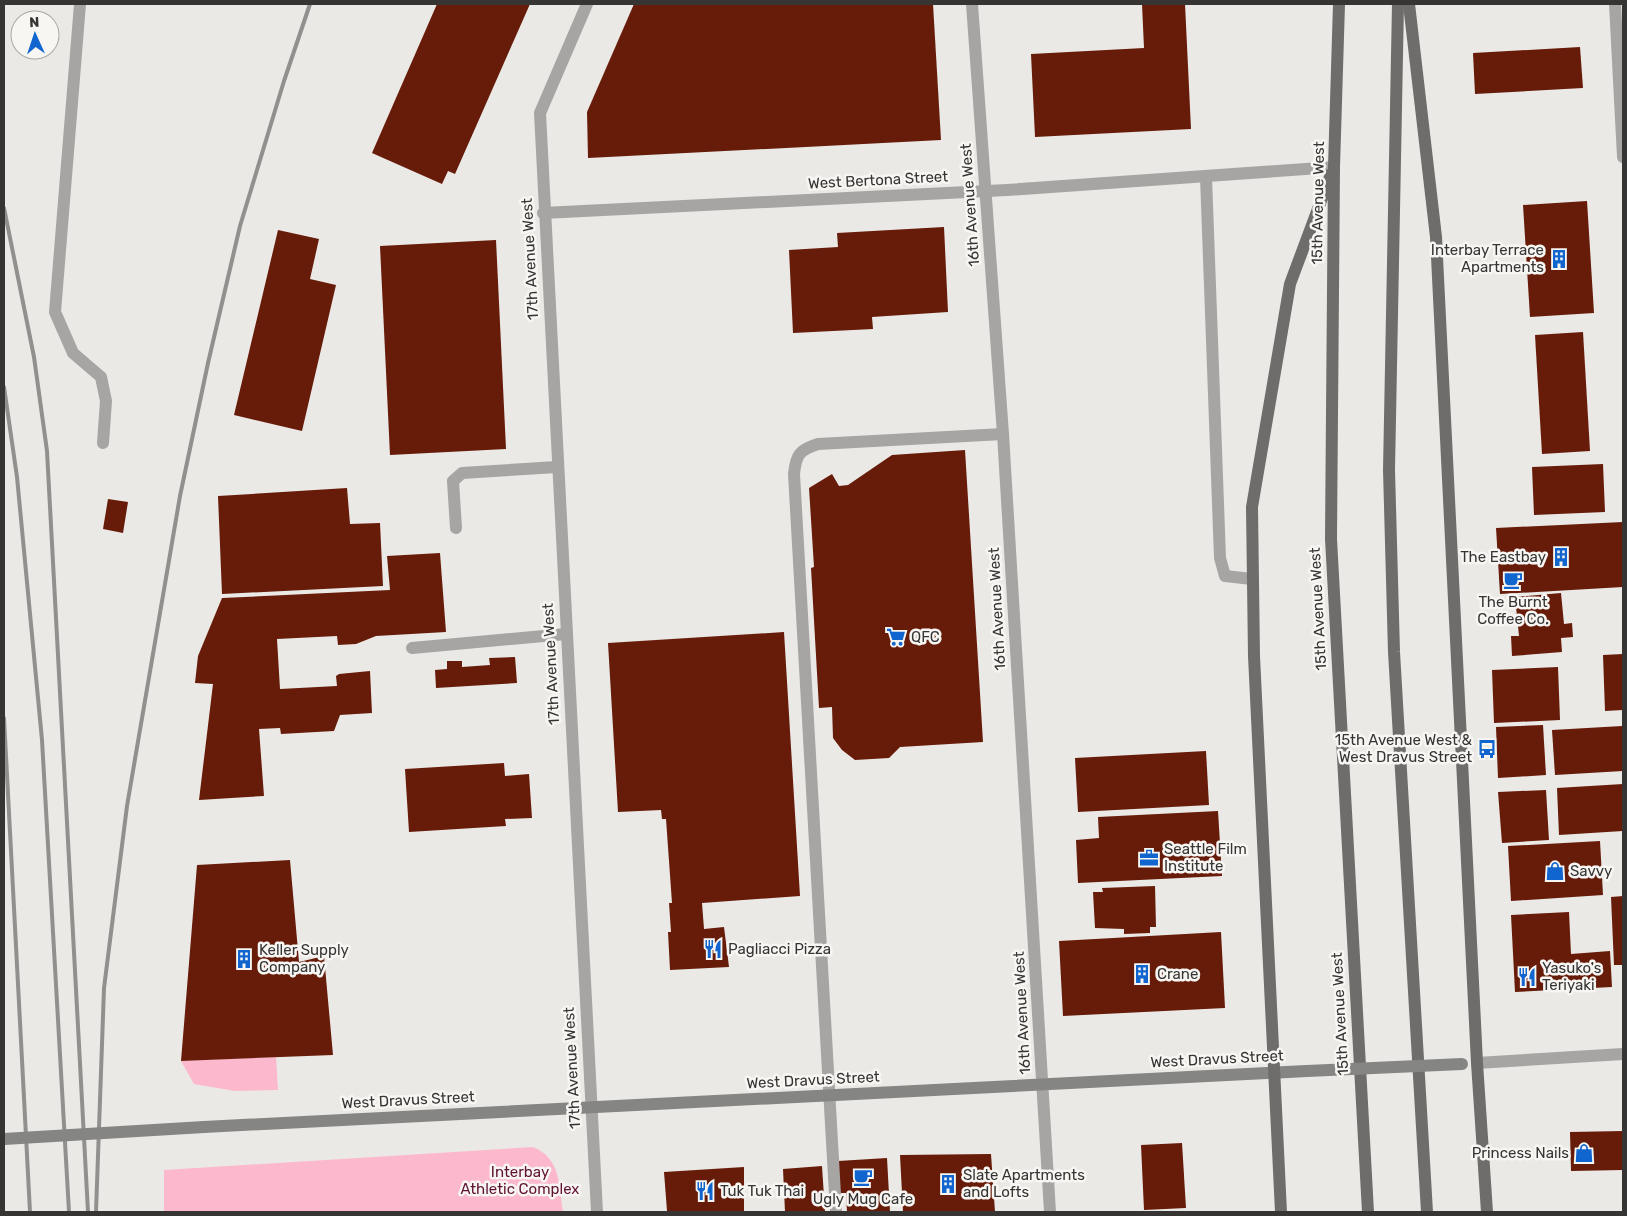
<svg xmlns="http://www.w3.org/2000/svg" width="1627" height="1216" font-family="Rubik,sans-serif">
<rect width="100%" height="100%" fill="#ebe9e6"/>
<g fill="#fcb8cc">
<polygon points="276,1057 278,1090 235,1091 194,1084 181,1061"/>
<path d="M533 1147C561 1158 559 1186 563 1212H164V1170Z"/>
</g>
<g fill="#671b09">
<polygon points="437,4 530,4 455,174 448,171 442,184 372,153"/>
<polygon points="634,4 933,4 941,140 588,158 587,112"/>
<polygon points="1142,4 1185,4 1191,129 1035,137 1031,54 1144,48"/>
<polygon points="1580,47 1583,88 1475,94 1473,53"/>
<polygon points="1587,201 1594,313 1530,317 1523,205"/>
<polygon points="944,227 948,312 872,317 873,329 793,333 789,250 838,247 837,233"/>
<polygon points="278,230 319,239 310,279 336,285 302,431 234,415"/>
<polygon points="496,240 506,449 390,455 380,246"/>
<polygon points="1583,332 1590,451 1542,454 1535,335"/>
<polygon points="965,450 983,742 900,747 889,758 855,760 842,750 833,738 832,707 819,708 811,568 814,567 809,488 832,474 839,486 848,485 892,455"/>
<polygon points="1603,464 1605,512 1534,515 1532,467"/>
<polygon points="347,488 350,524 380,523 383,586 222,594 218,496"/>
<polygon points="108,499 128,502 123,533 103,529"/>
<polygon points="1623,522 1623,587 1500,594 1496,528"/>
<polygon points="440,553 446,632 376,636 356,644 338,645 337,636 277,639 280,689 337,686 336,676 339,674 370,671 372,713 340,715 334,731 281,734 280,728 259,729 264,796 199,800 213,684 195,683 198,656 222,598 390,590 387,556"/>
<polygon points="1561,593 1564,624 1572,623 1573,637 1561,638 1562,652 1512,656 1511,636 1519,636 1515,597"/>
<polygon points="784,632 800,896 702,903 704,929 724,927 729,967 670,970 668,932 671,932 669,903 672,903 666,819 662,819 661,810 618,812 608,643"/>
<polygon points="1623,654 1623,710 1605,711 1603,655"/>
<polygon points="515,657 517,683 436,688 435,670 447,669 447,661 462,661 462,667 490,665 489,658"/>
<polygon points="1558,667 1560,720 1494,723 1492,670"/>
<polygon points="1543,725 1546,775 1498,778 1496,727"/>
<polygon points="1622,726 1623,771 1555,775 1552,730"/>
<polygon points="1206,751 1209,805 1078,812 1075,758"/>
<polygon points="504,763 505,776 529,774 532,818 505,819 506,826 409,832 405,769"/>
<polygon points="1623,784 1623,831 1559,835 1557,788"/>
<polygon points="1546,790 1549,840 1502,843 1498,792"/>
<polygon points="1218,811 1222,876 1078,883 1076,840 1099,838 1098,817"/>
<polygon points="1600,841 1603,895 1511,901 1508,846"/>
<polygon points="290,860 299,962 324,956 333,1055 181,1061 197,865"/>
<polygon points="1155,886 1156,927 1150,927 1150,933 1124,934 1124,929 1095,928 1093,892 1103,892 1102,888"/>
<polygon points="1623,896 1623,965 1614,965 1611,897"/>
<polygon points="1569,912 1571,954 1610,951 1612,987 1515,992 1511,915"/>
<polygon points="1221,932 1225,1008 1063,1016 1059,941"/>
<polygon points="1623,1131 1623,1170 1571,1171 1570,1132"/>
<polygon points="1182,1143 1186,1208 1144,1210 1141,1145"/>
<polygon points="991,1154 995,1212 903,1212 900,1155"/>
<polygon points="887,1158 890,1212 847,1212 846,1193 840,1193 838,1161"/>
<polygon points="822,1166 825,1212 785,1212 783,1169"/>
<polygon points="744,1167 744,1212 667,1211 664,1172"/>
</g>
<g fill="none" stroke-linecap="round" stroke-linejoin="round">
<g stroke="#a6a5a4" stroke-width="12">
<polyline points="80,4 55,312 73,353 101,377 106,401 103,443"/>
<polyline points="1615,4 1623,157"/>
<polyline points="1206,177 1220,558 1225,576 1252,579"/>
<polyline points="456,528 453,481 462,473 557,467"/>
<polyline points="412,648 566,634"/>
<path d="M836 1212 794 474C796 455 799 450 818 444L1003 434"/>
</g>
<g stroke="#a6a5a4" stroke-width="12">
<polyline points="587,4 540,113 597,1212"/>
<polyline points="972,4 1003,434 1050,1212"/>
<polyline points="543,213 1007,190 1334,167"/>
</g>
<polyline stroke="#a6a5a4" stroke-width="12" points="1477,1063 1623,1054"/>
<polyline stroke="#858583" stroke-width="12" points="204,1127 1307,1071"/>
<g stroke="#6e6d6b" stroke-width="12">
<polyline points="1339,4 1334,167 1331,539 1368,1212"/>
<polyline points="1398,4 1389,470 1394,652 1427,1212"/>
<polyline points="1409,4 1436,237 1477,1063 1487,1212"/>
<polyline points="1281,1212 1254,656 1252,507 1290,284 1331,174"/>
</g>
<g stroke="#91908e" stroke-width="4">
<polyline points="4,208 34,357 47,451 88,1212"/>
<polyline points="4,387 17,477 42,740 69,1212"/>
<polyline points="4,718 30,1212"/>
<polyline points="96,1212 104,988 127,806 180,496 208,363 240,226 284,81 310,4"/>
</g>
<g stroke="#858583" stroke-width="12">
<polyline points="1307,1071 1462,1064"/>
<polyline points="4,1139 204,1127"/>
</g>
</g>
<defs>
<g id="building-bare" transform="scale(1.5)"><path d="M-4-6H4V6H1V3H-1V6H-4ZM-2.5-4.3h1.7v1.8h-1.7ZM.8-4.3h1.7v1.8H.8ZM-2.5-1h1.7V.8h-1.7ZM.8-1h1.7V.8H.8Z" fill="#1165ce" stroke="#f8f6f3" stroke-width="2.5" paint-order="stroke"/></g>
<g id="cafe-bare" transform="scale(1.5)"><path d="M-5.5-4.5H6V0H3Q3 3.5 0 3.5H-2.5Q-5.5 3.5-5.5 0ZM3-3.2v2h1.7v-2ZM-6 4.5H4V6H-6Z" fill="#1165ce" stroke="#f8f6f3" stroke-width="2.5" paint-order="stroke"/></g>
<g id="supermarket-bare" transform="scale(1.5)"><path d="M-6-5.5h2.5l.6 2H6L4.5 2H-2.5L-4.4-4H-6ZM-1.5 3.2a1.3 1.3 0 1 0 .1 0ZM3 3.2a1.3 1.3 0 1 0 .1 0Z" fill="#1165ce" stroke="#f8f6f3" stroke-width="2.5" paint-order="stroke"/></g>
<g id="bus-bare" transform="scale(1.5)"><path d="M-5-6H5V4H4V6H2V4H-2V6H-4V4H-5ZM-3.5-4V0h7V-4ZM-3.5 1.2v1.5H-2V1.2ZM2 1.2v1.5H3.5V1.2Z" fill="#1165ce" stroke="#f8f6f3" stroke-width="2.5" paint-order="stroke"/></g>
<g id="office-bare" transform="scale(1.5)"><path d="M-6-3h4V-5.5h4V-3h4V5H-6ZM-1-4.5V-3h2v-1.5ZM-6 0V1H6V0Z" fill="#1165ce" stroke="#f8f6f3" stroke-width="2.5" paint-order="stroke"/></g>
<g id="shop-bare" transform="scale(1.5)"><path d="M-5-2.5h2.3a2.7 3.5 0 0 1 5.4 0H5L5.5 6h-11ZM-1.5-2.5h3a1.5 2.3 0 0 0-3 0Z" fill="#1165ce" stroke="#f8f6f3" stroke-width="2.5" paint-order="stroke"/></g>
<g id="restaurant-bare" transform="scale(1.5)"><path d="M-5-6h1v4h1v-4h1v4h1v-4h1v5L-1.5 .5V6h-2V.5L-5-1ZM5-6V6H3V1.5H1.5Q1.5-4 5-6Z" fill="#1165ce" stroke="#f8f6f3" stroke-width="2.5" paint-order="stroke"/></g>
</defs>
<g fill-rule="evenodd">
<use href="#building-bare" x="1559" y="259"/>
<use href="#building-bare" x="1561" y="557"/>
<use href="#cafe-bare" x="1513" y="580"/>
<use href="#supermarket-bare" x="896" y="637"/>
<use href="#bus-bare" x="1487" y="749"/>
<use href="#office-bare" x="1149" y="858"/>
<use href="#shop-bare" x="1555" y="871"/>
<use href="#restaurant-bare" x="713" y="949"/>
<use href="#building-bare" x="244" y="959"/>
<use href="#building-bare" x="1142" y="974"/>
<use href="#restaurant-bare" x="1527" y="977"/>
<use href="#shop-bare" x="1584" y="1153"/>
<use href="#cafe-bare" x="863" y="1177"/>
<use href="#building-bare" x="948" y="1184"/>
<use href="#restaurant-bare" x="705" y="1191"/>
</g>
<g text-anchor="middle" stroke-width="5" stroke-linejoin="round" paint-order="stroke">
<g font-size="15" fill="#363534" stroke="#f8f6f3">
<text transform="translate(878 180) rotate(-3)" y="5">West Bertona Street</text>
<text transform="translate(1318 203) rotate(-89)" y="5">15th Avenue West</text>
<text transform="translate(970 205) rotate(-94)" y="5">16th Avenue West</text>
<text transform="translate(530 259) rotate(-93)" y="5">17th Avenue West</text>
<text transform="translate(997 609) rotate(-93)" y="5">16th Avenue West</text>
<text transform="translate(1318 609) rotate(-93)" y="5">15th Avenue West</text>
<text transform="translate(551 664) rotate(-93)" y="5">17th Avenue West</text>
<text transform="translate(1022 1013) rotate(-93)" y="5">16th Avenue West</text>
<text transform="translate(1340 1014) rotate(-93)" y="5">15th Avenue West</text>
<text transform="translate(1217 1059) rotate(-3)" y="5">West Dravus Street</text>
<text transform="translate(572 1068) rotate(-93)" y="5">17th Avenue West</text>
<text transform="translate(813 1080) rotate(-3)" y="5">West Dravus Street</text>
<text transform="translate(408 1100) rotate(-3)" y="5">West Dravus Street</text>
</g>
<g font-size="15" fill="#363534" stroke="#f8f6f3" text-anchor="start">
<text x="1544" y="255" text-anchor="end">Interbay Terrace<tspan x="1544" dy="17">Apartments</tspan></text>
<text x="1546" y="562" text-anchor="end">The Eastbay</text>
<text x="1513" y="607" text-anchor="middle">The Burnt<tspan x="1513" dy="17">Coffee Co.</tspan></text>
<text x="911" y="642">QFC</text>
<text x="1472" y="745" text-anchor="end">15th Avenue West &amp;<tspan x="1472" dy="17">West Dravus Street</tspan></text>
<text x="1164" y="854">Seattle Film<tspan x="1164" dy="17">Institute</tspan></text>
<text x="1570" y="876">Savvy</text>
<text x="728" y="954">Pagliacci Pizza</text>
<text x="259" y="955">Keller Supply<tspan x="259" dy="17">Company</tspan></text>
<text x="1542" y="973">Yasuko's<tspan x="1542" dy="17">Teriyaki</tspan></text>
<text x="1157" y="979">Crane</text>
<text x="1569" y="1158" text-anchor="end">Princess Nails</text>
<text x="963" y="1180">Slate Apartments<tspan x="963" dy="17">and Lofts</tspan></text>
<text x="720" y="1196">Tuk Tuk Thai</text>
<text x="863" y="1204" text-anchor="middle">Ugly Mug Cafe</text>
</g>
<g font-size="15" fill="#601333" stroke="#f8f6f3">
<text x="520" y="1177">Interbay<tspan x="520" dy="17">Athletic Complex</tspan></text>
</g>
</g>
<rect width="1627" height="1216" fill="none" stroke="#363534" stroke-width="10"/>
<g transform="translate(35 35) rotate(357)"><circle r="24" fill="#f8f6f3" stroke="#aaa9a7"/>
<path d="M0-4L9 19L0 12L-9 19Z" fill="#1165ce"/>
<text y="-8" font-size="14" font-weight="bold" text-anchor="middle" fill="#363534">N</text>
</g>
</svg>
